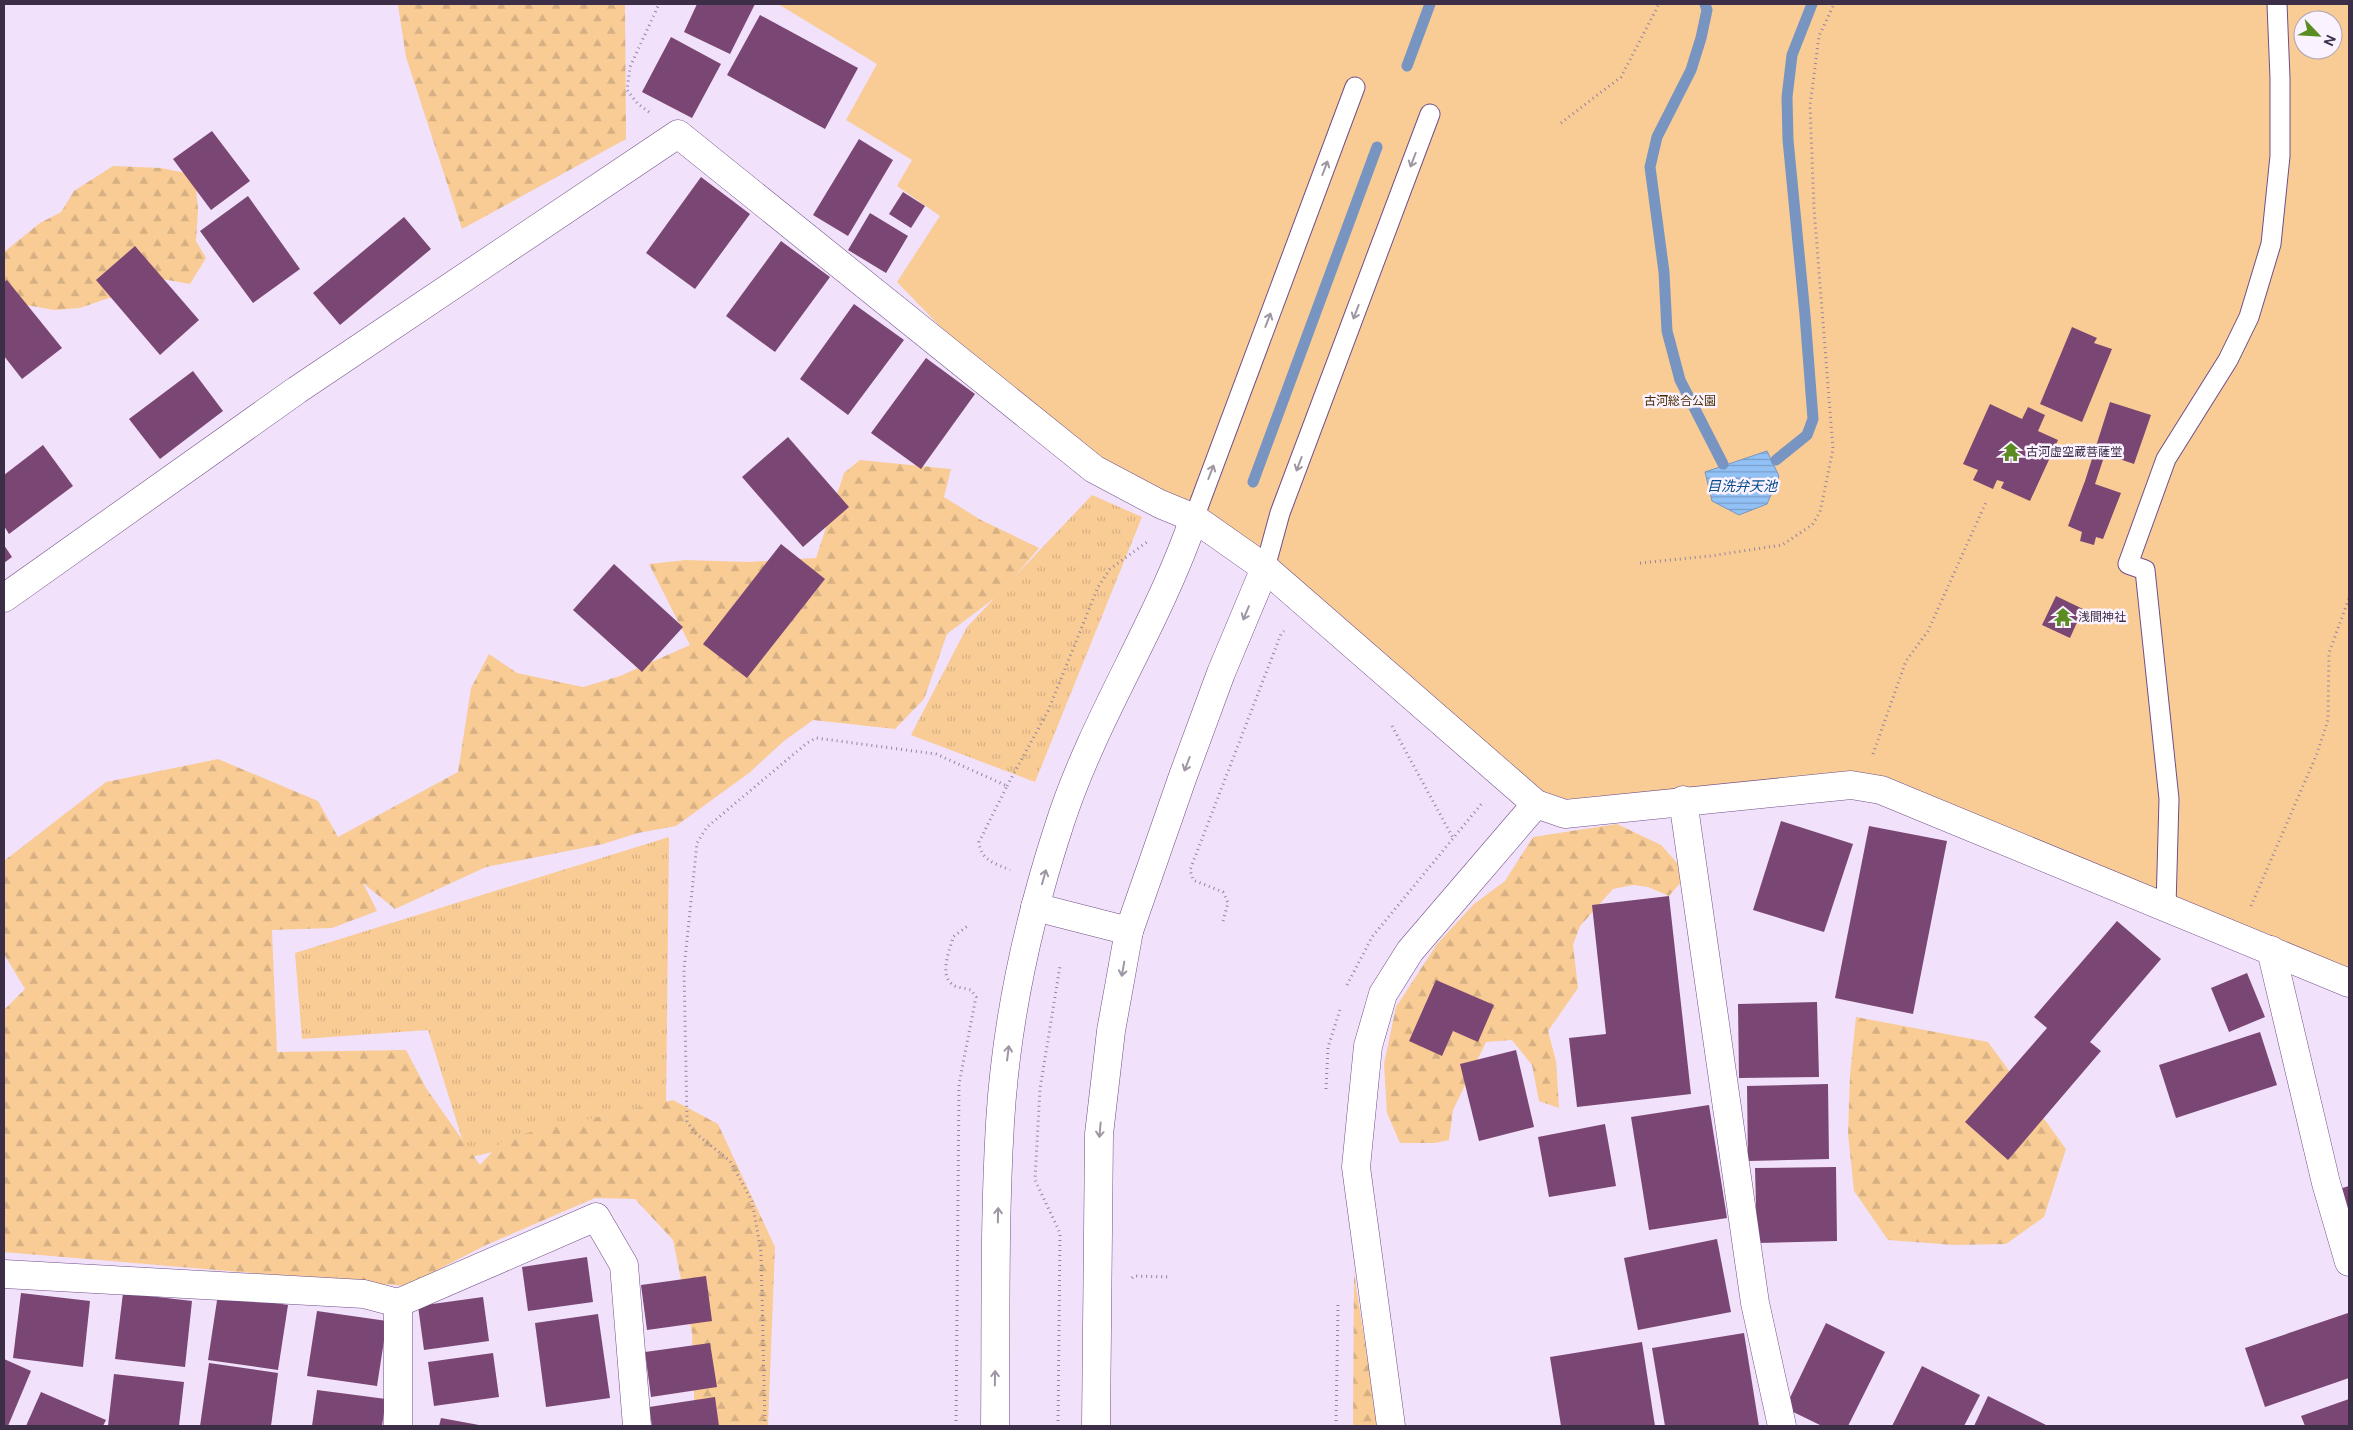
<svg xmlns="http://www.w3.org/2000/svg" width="2353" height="1430" font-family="'DM Sans','Noto Sans JP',sans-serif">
<defs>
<pattern id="grass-tufts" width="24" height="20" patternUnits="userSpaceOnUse" patternTransform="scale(1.25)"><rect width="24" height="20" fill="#f9cc95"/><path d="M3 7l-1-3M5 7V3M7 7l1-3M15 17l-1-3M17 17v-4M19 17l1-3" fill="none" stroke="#d6b082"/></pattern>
<pattern id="forest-firs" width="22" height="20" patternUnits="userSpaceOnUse" patternTransform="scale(1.25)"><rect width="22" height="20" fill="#f9cc95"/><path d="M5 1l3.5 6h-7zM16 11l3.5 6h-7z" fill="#d6b082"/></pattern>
<pattern id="water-rules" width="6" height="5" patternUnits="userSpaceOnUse" patternTransform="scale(1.25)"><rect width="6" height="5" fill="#92c1f6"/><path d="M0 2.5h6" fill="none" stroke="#789dc9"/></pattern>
</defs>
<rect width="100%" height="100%" fill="#f1e1fb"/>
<g fill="url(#grass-tufts)">
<polygon points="1092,495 1142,517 1035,782 911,735 967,627"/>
<polygon points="669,837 666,1109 468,1158 428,1030 302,1039 295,953"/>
</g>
<g fill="url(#forest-firs)">
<polygon points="403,4 625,4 626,139 462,229 406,57 398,5"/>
<polygon points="113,166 161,168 195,175 198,210 196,241 206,258 190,284 157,278 141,299 109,298 80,308 54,310 4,301 4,252 40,223 61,212 74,191"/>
<polygon points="860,460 951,469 944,497 981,520 1039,548 1000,594 947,634 924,699 895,729 813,720 784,741 749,773 676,826 638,833 603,844 486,867 395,909 363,883 377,911 332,928 272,930 277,1052 406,1050 426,1088 480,1165 505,1138 673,1100 718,1124 775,1247 768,1426 695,1426 692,1333 673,1240 635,1199 595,1198 486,1245 406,1286 4,1252 4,1010 25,989 4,954 4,861 106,782 218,759 318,801 338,837 458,772 471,688 489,654 517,673 583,687 620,676 690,645 649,564 686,560 749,562 816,558 844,473"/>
<polygon points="1617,824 1661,845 1678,864 1681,882 1669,896 1648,887 1633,885 1613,889 1580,926 1573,945 1578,988 1548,1031 1556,1061 1559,1108 1539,1101 1532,1065 1512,1040 1486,1042 1453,1110 1449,1140 1435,1143 1400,1143 1387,1113 1384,1064 1396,1007 1437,944 1474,904 1505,881 1533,837"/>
<polygon points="1856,1017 1988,1042 2066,1149 2044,1217 2006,1244 1954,1245 1888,1240 1854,1191 1848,1134 1850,1075"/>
<polygon points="1354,1273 1378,1426 1353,1426"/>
</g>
<path fill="#f9cc95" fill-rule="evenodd" d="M778 4H2349V983L1881 790 1565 814 1309 606 1029 418 897 282 940 216 897 186 912 160 846 120 877 64ZM2303 20H2333V50H2303Z"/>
<polygon fill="url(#water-rules)" stroke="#7895c2" points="1767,451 1779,476 1767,504 1739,515 1712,501 1705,472"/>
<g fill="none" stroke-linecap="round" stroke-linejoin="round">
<g stroke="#7895c2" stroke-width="11">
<polyline points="1705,4 1707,10 1701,38 1691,70 1657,137 1650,167 1664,272 1667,331 1680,380 1723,464"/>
<polyline points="1407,66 1430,4"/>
<polyline points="1776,460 1807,435 1813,419 1805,315 1788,140 1787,97 1792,55 1812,4"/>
<polyline points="1253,482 1377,147"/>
</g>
</g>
<g fill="#7a4673">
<polygon points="697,4 755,4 730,54 684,32"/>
<polygon points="760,15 858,68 825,129 727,75"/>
<polygon points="671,37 721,64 692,118 642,92"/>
<polygon points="212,131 250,181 211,210 173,159"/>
<polygon points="859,139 893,160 848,236 813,215"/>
<polygon points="701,177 750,214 695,289 646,253"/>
<polygon points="903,192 925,206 911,228 889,214"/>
<polygon points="248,196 300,269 253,303 200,231"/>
<polygon points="870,213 908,236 886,273 848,250"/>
<polygon points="404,217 431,249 340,325 313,293"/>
<polygon points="781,241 830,277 775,352 726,316"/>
<polygon points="135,246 199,320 160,355 96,280"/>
<polygon points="7,280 62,348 22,379 4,356 4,282"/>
<polygon points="854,304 904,340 848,415 800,379"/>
<polygon points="2072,327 2097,338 2094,343 2112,349 2082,422 2040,404"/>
<polygon points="926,358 975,394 921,469 871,433"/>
<polygon points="193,371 223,411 160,459 129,419"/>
<polygon points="2110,402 2151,415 2134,464 2105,454 2095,484 2121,493 2103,539 2096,537 2094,545 2080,541 2082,532 2068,526 2085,481"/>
<polygon points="1990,404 2022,419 2028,407 2045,415 2038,431 2058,440 2030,501 2001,488 2004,482 1997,480 1993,489 1973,480 1978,470 1963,464"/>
<polygon points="788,437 849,507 803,547 742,477"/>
<polygon points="43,445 73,486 9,534 4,526 4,475"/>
<polygon points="781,544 825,579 747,678 703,644"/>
<polygon points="4,545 12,557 4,563"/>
<polygon points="614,564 683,627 642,672 573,610"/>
<polygon points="2056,596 2083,609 2070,638 2042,625"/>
<polygon points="1781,821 1853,844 1824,932 1753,910"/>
<polygon points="1869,826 1947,841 1913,1014 1835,998"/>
<polygon points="1669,896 1691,1094 1577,1107 1569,1038 1606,1034 1592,905"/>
<polygon points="2117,921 2161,959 2090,1042 2101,1051 2008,1160 1965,1122 2047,1028 2034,1017"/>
<polygon points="2247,973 2265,1017 2229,1032 2211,988"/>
<polygon points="1436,980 1494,1005 1478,1042 1453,1031 1442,1056 1409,1041"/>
<polygon points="1817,1002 1819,1077 1739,1078 1738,1004"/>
<polygon points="2260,1032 2277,1085 2176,1118 2159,1065"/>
<polygon points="1516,1050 1534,1127 1479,1141 1460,1064"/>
<polygon points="1828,1084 1829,1159 1748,1161 1747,1086"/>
<polygon points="1709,1105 1727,1218 1649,1230 1631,1117"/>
<polygon points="1605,1124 1616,1186 1549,1197 1538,1137"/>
<polygon points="1836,1167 1837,1241 1757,1243 1755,1168"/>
<polygon points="2349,1186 2349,1221 2339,1189"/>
<polygon points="1717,1239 1731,1312 1638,1330 1624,1258"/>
<polygon points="587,1257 593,1302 528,1311 522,1267"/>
<polygon points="706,1276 712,1321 647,1330 641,1285"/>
<polygon points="21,1293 90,1301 83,1367 13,1358"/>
<polygon points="123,1293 192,1301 185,1367 115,1359"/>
<polygon points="218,1294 288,1305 278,1370 208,1360"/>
<polygon points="483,1297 489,1341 424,1350 418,1306"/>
<polygon points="317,1311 387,1321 377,1386 307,1376"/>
<polygon points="2348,1313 2349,1378 2265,1407 2245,1348"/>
<polygon points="598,1314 610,1398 546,1407 535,1323"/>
<polygon points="1826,1323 1885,1352 1848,1426 1822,1426 1785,1408"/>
<polygon points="1744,1333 1759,1426 1665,1426 1652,1348"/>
<polygon points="1642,1342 1655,1426 1561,1426 1550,1357"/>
<polygon points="710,1343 717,1387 651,1397 645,1352"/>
<polygon points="493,1353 499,1397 434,1406 428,1362"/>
<polygon points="4,1359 31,1371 8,1426 4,1426"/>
<polygon points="209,1363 278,1373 271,1426 200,1426"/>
<polygon points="1922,1366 1980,1395 1964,1426 1892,1426"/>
<polygon points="114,1374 184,1382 179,1426 108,1426"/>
<polygon points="317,1390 386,1399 382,1426 312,1426"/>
<polygon points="41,1392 106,1420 103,1426 26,1426"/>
<polygon points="1988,1396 2048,1426 1974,1426"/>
<polygon points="715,1397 719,1426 652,1426 649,1407"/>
<polygon points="2349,1399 2349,1426 2305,1426 2301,1416"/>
<polygon points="441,1418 479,1425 479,1426 439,1426"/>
</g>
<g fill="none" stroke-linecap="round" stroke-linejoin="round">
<g stroke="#704e86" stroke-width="21">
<g id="lane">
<polyline points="1194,518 1355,87"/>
<polyline points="1265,568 1280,513 1430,114"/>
<polyline points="2166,906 2169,799 2145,570 2128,564 2166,459 2228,360 2249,317 2271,244 2280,156 2280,78 2277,4"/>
</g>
</g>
<g stroke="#704e86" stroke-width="29">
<g id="street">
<polyline points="4,598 297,390 678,134 1094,469 1160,504 1194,518 1265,568 1536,804 1565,814 1851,785 1881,790 2349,983"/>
<polyline points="1683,800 1755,1303 1782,1426"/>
<polyline points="1035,907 1129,931"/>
<polyline points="2271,950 2326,1183 2349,1262"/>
<polyline points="4,1274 364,1294 398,1303 596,1217 624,1265 637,1426"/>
<polyline points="398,1426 398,1303"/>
<path d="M995 1426C996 1325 994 1224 1000 1123 1006 1023 1028 921 1059 826 1093 719 1158 624 1194 518"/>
<polyline points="1096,1426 1099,1134 1111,1031 1129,931 1183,776 1221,673 1265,568"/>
<polyline points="1391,1426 1356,1167 1368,1046 1383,994 1410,951 1536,804"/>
</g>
</g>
<g stroke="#94859e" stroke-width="3" stroke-dasharray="1 4" stroke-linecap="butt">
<polyline points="649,112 638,104 627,90 630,67 659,4"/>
<polyline points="1561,123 1621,77 1659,4"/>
<polyline points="1640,563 1710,556 1782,545 1812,525 1820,512 1833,449 1814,208 1810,106 1819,36 1834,4"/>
<polyline points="1392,726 1453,838"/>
<polyline points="1873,754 1906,661 1928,631 1987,500"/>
<polyline points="1007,786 1048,711 1098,587 1110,569 1147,542"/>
<polyline points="2251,906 2316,756 2328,720 2329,653 2349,598"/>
<polyline points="1223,921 1228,903 1223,892 1193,880 1190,870 1281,634 1284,631"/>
<polyline points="1347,985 1372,937 1483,802"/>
<polyline points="1326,1089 1328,1047 1340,1010"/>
<polyline points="1132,1278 1134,1276 1171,1277"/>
<path d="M765 1426 761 1252 752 1201 730 1161 694 1132 687 1121 684 969 697 843 707 827 807 743 816 738 936 754 1007 786 979 842C981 861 995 863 1010 870"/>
<path d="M956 1426 959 1084 976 997 971 990C966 988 956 988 952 984 939 974 950 950 953 937L969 925"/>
<polyline points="1058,1426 1060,1233 1035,1180 1040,1089 1060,966"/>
<polyline points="1336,1426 1338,1305"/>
</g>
<use href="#lane" stroke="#fff" stroke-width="19"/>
<use href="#street" stroke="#fff" stroke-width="28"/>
</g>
<defs><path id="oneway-shaft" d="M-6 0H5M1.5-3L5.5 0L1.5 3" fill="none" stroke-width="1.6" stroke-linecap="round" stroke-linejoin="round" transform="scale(1.25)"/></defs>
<g stroke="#9e96a3">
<use href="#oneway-shaft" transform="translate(1413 160) rotate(111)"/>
<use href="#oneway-shaft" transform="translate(1325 168) rotate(-69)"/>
<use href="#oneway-shaft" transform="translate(1356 312) rotate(111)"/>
<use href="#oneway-shaft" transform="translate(1268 320) rotate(-69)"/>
<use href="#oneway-shaft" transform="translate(1299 464) rotate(111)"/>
<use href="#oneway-shaft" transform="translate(1211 472) rotate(-69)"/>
<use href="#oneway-shaft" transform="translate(1246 613) rotate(113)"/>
<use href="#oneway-shaft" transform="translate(1187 764) rotate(111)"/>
<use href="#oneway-shaft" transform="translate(1044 877) rotate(-74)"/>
<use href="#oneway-shaft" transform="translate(1123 969) rotate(100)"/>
<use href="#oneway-shaft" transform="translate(1008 1053) rotate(-83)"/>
<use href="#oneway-shaft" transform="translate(1100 1130) rotate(95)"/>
<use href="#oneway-shaft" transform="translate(998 1215) rotate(-89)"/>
<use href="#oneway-shaft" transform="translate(995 1378) rotate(-89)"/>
</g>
<defs>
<g id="temple-bare" transform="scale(1.5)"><path d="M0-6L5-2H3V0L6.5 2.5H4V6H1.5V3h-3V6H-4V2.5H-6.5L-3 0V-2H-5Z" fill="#5b8c22" stroke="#faf2ff" stroke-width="2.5" paint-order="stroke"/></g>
</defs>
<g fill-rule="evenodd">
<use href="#temple-bare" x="2011" y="452"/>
<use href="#temple-bare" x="2063" y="617"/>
</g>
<g text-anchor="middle" stroke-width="5" stroke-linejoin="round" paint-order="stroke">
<g font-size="12" fill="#4a2c00" stroke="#faf2ff">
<text x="1680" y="405">古河総合公園</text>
</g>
<g font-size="12" fill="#3d2e47" stroke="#faf2ff" text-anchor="start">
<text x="2026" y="456">古河虚空蔵菩薩堂</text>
<text x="2078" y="621">浅間神社</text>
</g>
<g font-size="14" font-style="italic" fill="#034c89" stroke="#faf2ff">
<text x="1742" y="491">目洗弁天池</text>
</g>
</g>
<rect width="2353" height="1430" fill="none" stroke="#3d2e47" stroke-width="10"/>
<g transform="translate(2318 35) rotate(115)"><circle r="24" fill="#faf2ff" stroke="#aea4b5"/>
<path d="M0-4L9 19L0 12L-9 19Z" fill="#5b8c22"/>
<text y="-8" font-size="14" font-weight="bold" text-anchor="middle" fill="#3d2e47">N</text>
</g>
</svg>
